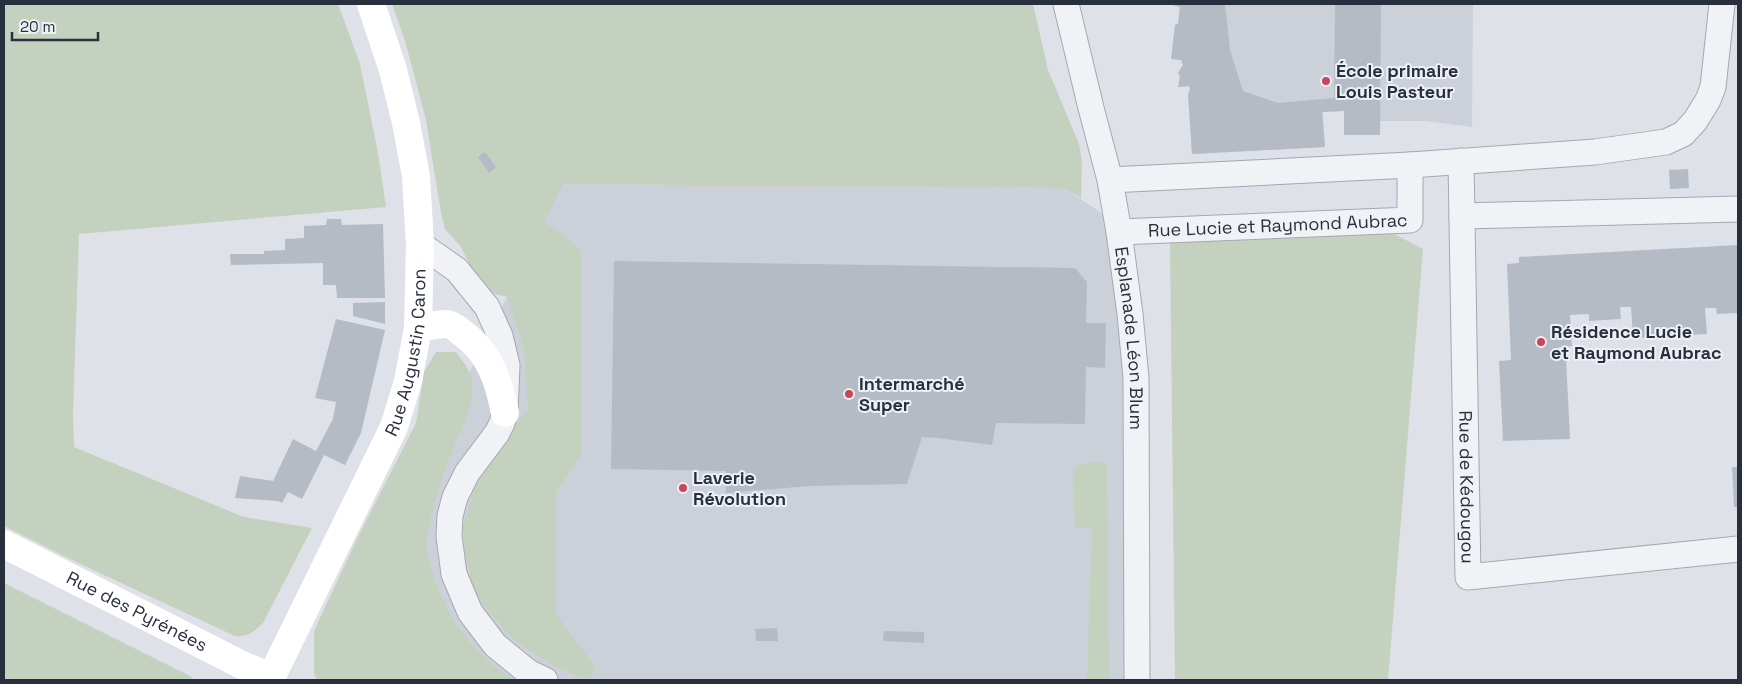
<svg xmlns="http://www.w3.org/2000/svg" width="1742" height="684" font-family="'Space Grotesk',sans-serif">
<rect width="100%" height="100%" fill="#dee1e7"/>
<g fill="#ccd1d9">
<polygon points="1172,4 1473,4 1472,127 1425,121 1380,121 1380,135 1344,135 1344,111 1323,112 1325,147 1192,154 1188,94 1190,90 1189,86 1178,87 1180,77 1178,73 1183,65 1181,60 1171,59 1175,25 1178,24 1180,7 1172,5"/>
<polygon points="563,183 1064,188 1133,234 1149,680 323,680 323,669"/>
</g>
<g fill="#c4d1bf">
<path d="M4 4H338L360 64 378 153 386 207 79 234 73 414 74 447 244 517 312 528 263 623C254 632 248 637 235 636L76 562 4 526Z"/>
<path d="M392 4H1033L1048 70 1079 144 1082 161 1081 198 1064 188 563 184 544 223 564 234 581 251V454L556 493V614L594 665C596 672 593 677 586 680L554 666 516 642 482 604 472 583 465 555 463 526 474 489 493 453 528 410 524 349 507 297 495 294 481 284 474 273 461 247 445 229 441 213 426 120 405 41Z"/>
<polygon points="1394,234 1423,249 1388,680 1175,680 1170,241"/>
<path d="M436 352H456C462 360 471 371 472 381 475 404 462 426 454 446 444 472 429 514 427 541 426 564 437 585 446 606 460 635 486 663 514 680H317L314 673V631L356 541 416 423 424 372Z"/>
<path d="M1107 462 1109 680H1087L1092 528 1075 527 1073 473C1077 460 1095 463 1107 462Z"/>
<polygon points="4,583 192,677 191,680 4,680"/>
</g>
<g fill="#b5bbc4">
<polygon points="1169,4 1225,4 1230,50 1243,91 1278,103 1334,98 1335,4 1381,4 1380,135 1344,135 1344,111 1322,112 1325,147 1192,154 1188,94 1190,90 1189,86 1178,87 1180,77 1178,73 1183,65 1181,60 1171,59 1175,25 1178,24 1180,7"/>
<polygon points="485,152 496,167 489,173 478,157"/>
<polygon points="1688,169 1689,188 1670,189 1669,170"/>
<polygon points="327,219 341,219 342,225 383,224 385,298 337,298 336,285 323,285 323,263 231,265 230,254 264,254 264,251 285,250 285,239 304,238 304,226 326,225"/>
<polygon points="1738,245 1738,313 1717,314 1716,308 1705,308 1707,334 1633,338 1631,307 1620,307 1621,319 1589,321 1589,314 1570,315 1572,346 1559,347 1559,357 1566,357 1570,439 1503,441 1499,361 1511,360 1507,264 1519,263 1519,257"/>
<polygon points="614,261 1075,268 1087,282 1086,323 1106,323 1105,368 1086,367 1085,424 996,423 992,445 938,438 922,437 907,484 810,486 726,493 726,471 611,469"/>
<polygon points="385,302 385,324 353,316 353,303"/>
<polygon points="336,319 385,330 361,433 345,465 324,455 302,499 288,492 282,503 278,501 235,498 240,476 273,481 293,439 316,451 333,419 336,402 315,398"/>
<polygon points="1732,467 1738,467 1738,507 1734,507"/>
<polygon points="777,628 778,641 756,641 755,629"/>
<polygon points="884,631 924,632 924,643 883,641"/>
</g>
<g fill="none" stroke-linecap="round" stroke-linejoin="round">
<g stroke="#a4a8b1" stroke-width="27">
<g id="street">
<path id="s1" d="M1066 4 1091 108 1110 180 1119 232 1130 314 1136 378 1137 680"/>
<path id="s2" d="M1461 161 1468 577 1738 549"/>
<polyline points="1110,180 1410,165 1595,152 1666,142 1683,134 1695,121 1708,100 1713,87 1722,4"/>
<polyline points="1462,216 1738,209"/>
<path id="s3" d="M1119 232 1410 220V165"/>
<polyline points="420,244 457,270 487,307 500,336 507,365 505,413 502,423 497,433 467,473 455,497 450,516 449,536 454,574 470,612 495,645 528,672 545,680"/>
</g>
</g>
<use href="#street" stroke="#f0f2f6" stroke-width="25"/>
<g stroke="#fff" stroke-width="28">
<path d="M418 328C426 327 437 324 445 324 451 324 458 329 462 333 490 352 499 382 505 413"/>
<path id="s4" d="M4 544 242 665 271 677"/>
<path id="s5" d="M270 680 394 427 408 381 418 328 420 244 416 176 406 123 393 70 371 4"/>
</g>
</g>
<g fill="#c9455a" stroke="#edf0f5" stroke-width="2">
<circle cx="1326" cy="81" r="5"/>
<circle cx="1541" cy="342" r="5"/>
<circle cx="849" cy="394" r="5"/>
<circle cx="683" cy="488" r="5"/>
</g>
<g text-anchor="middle" stroke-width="4" stroke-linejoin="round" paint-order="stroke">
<g font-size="18" font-weight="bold" fill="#28303d" stroke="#edf0f5" text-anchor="start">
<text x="1336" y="77">École primaire<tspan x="1336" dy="21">Louis Pasteur</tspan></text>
<text x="1551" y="338">Résidence Lucie<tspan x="1551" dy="21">et Raymond Aubrac</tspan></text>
<text x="859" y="390">Intermarché<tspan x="859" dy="21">Super</tspan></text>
<text x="693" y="484">Laverie<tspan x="693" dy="21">Révolution</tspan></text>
</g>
<g font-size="18" fill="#28303d" stroke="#edf0f5">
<text dy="6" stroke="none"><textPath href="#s3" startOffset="159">Rue Lucie et Raymond Aubrac</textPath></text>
<text dy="6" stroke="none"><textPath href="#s1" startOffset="341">Esplanade Léon Blum</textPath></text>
<text dy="6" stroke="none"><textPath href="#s5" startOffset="358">Rue Augustin Caron</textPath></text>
<text dy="6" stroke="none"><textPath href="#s2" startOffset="326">Rue de Kédougou</textPath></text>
<text dy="6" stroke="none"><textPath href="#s4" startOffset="149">Rue des Pyrénées</textPath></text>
</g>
</g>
<rect width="1742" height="684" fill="none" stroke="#28303d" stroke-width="10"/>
<path d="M12 32v8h86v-8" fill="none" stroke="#28303d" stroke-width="2.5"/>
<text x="20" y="32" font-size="15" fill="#28303d" stroke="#edf0f5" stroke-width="4" paint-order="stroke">20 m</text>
</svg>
